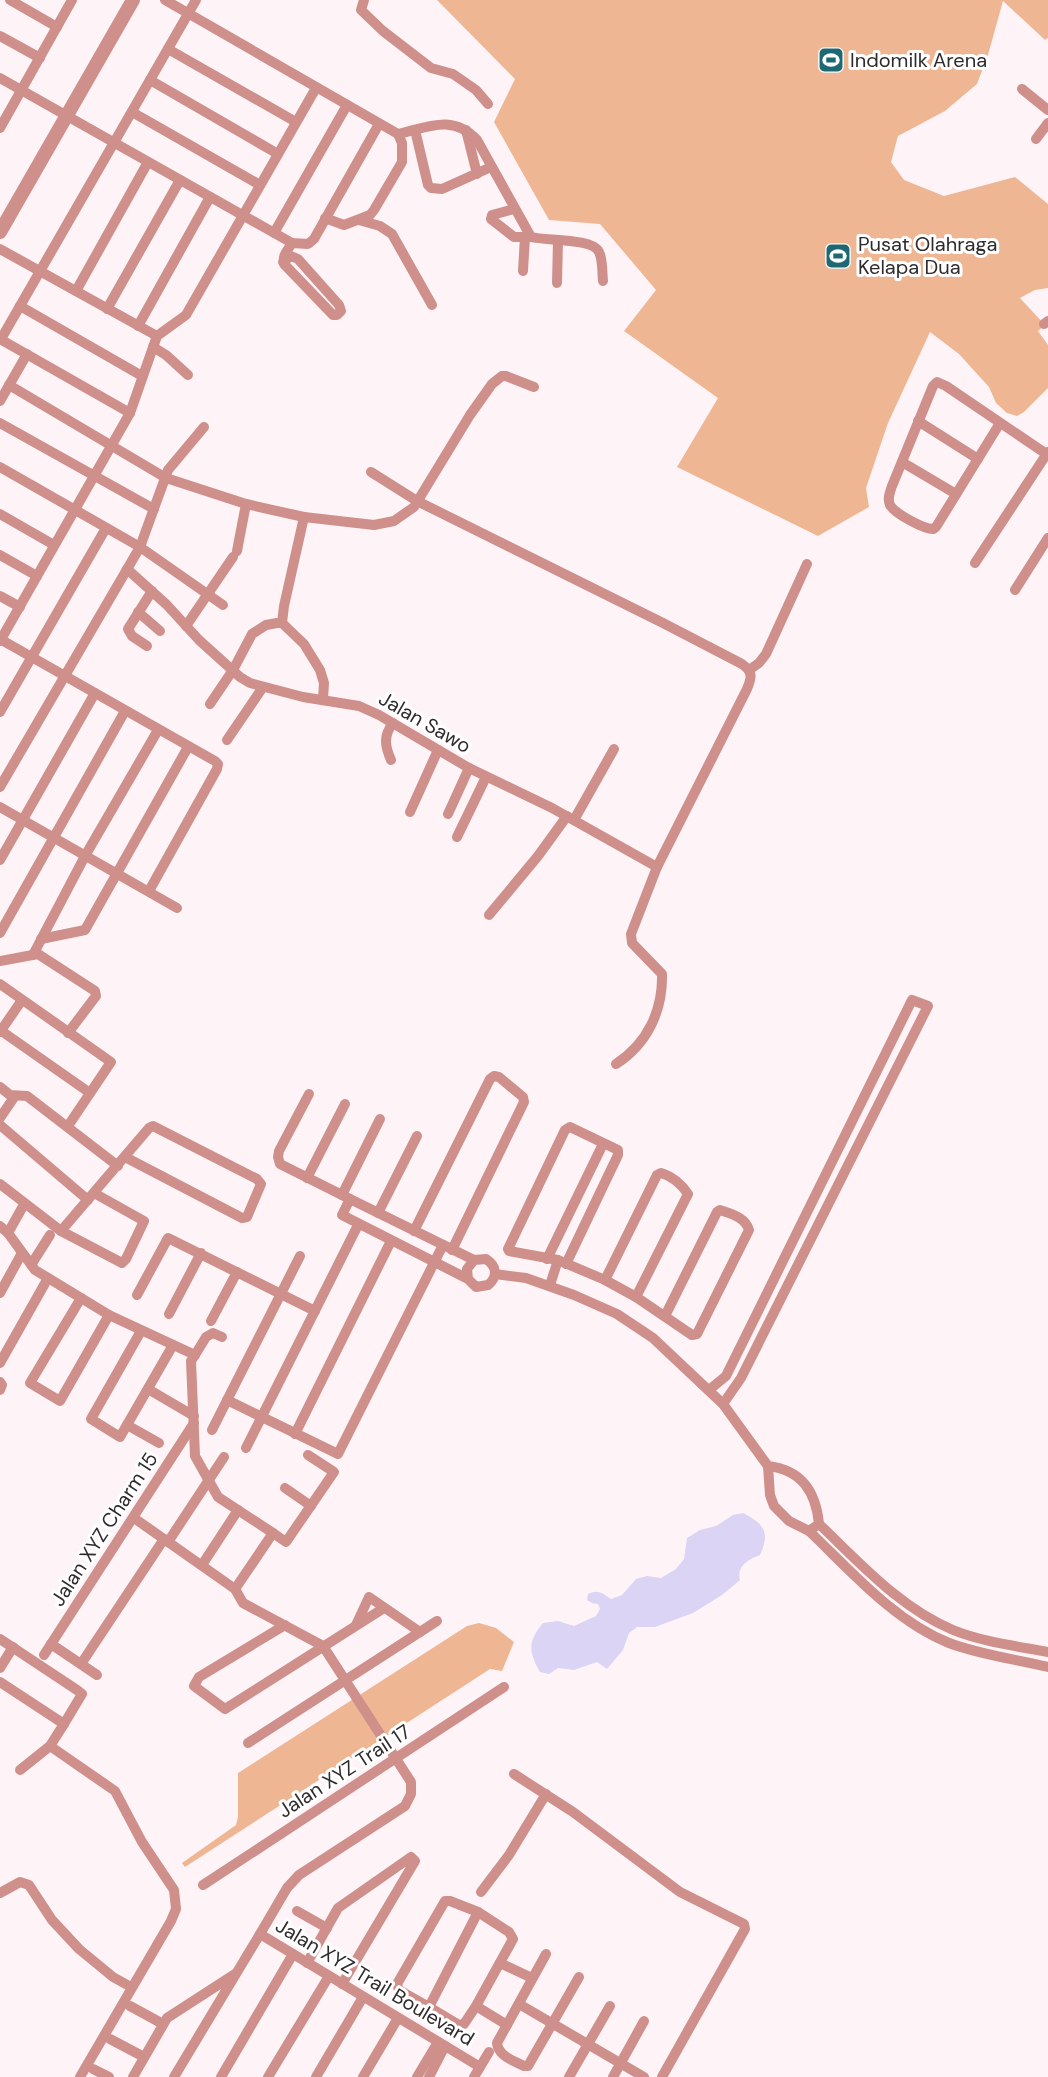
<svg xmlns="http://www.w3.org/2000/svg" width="1048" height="2077" font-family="'DM Sans',sans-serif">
<rect width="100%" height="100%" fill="#fef4f7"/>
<g fill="#efb694">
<polygon points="437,0 1048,0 1048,38 1045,40 1003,1 988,55 977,84 945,111 898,136 891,162 904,180 944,196 1015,177 1048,204 1048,288 1035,290 1020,298 1045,325 1038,331 1048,345 1048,388 1024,412 1017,416 1007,413 996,403 989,387 959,354 930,332 888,423 866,488 869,507 818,536 677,467 718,398 624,331 656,290 600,224 549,220 494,122 515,79"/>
<polygon points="479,1623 496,1628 514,1642 502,1671 490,1669 185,1867 182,1863 236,1825 238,1817 238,1773 467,1626"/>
</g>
<path fill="#dbd4f4" d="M743 1513C765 1524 770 1533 760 1555 748 1559 736 1567 740 1580L722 1595 693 1613 655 1627H637L629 1633 623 1650 607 1669 597 1662 574 1670 558 1668 549 1674 540 1672C528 1651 528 1641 543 1623L558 1621 574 1626 596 1616 600 1609 598 1604 592 1603 587 1600 588 1594C598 1589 602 1593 611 1599L622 1595 636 1579 647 1576 661 1578 676 1569 684 1559 687 1538 700 1530 716 1526 733 1515Z"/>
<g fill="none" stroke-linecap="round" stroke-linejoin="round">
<g stroke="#cf908c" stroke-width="10">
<polyline points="10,0 57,27"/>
<path d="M165 0 398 134C428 127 453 114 477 140L531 237C546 241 593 238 599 252 603 260 602 272 603 281"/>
<polyline points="364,0 361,10 383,31 431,68 453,74 476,90 488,104"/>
<polyline points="0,36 40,58"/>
<polyline points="168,49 296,122"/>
<polyline points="0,78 292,243 308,244 314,239 379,124"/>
<polyline points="150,80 278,154"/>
<polyline points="1022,89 1048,110"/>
<polyline points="132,112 260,185"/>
<polyline points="0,128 72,0"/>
<polyline points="415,130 428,185 431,188 442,189 491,167"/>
<polyline points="466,130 477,174"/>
<polyline points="1036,139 1048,123"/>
<polyline points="514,209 492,215 491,219 514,237 531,237"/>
<polyline points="325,218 344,225 370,215 374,210 402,162 402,143 398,134"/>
<polyline points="359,220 380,226 392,234 432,305"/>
<polyline points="274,233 347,105"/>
<polyline points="0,249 157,336"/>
<path d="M283 262 291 256 298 259 339 305 341 311 337 315H333L284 264C282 255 288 250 292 243"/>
<polyline points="523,271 525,237"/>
<polyline points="557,283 558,241"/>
<polyline points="76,291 148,162"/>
<polyline points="20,306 142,376"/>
<polyline points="107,309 180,180"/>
<polyline points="1044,324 1048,321"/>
<polyline points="138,326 210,197"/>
<polyline points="0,339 130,413"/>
<polyline points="1,339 196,0"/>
<polyline points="153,347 166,355 188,375"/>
<polyline points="9,385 166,478 246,504 304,517 284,606 282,623"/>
<polyline points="0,401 27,354"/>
<polyline points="918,421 978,459"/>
<polyline points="0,423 154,509"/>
<path d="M1000 423 936 527 933 529C924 529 895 514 890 505 887 499 890 492 892 486L933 386 937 382 946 386 1048 455"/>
<polyline points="902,462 956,494"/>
<polyline points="0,467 140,547 223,605"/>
<path d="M371 472 417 501 663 623 742 664C753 672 752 677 747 689L657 867 631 934 632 943 662 974C663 1011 647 1044 616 1064"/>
<polyline points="0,514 54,545"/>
<polyline points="304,517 374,525 394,521 414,507 470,415 492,384 502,376 506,376 534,387"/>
<polyline points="237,551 246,504"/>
<polyline points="0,555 37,576"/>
<polyline points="975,563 1048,452"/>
<polyline points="127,569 167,605 199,640 240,677 250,683 303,697 359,706 379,715 469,768 552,808 657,867"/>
<polyline points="1015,590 1048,538"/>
<polyline points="0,596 20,607"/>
<polyline points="138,612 160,631"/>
<polyline points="186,626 233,557"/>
<polyline points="0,639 215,761 218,764 217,769 149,891"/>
<polyline points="0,641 130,413 157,336 186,315 316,88"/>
<polyline points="147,646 132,636 128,629 152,591"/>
<polyline points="749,670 759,663 766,654 807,564"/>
<polyline points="210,704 233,670 252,634 266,625 277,623 282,623 304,644 320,670 324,683 323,699"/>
<polyline points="0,712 106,528"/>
<polyline points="227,740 263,687"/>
<path d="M391 760C385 746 383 736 393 723"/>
<polyline points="0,787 140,547 168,470 204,427"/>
<polyline points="0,807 177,908"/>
<polyline points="410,812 438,750"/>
<polyline points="448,814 469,768"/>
<polyline points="574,820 614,749"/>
<polyline points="457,837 486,777"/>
<polyline points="0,860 95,693"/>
<polyline points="489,915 538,856 567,816"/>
<polyline points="0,933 125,711"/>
<polyline points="41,939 85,930 188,747"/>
<polyline points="34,953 85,856 158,730"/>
<polyline points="0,961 38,954 95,991 96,996 68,1033"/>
<polyline points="0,984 111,1062 68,1126"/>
<polyline points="0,1030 90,1093"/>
<polyline points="0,1032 22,1000"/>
<polyline points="0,1087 10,1095 27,1096 118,1166"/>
<polyline points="309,1094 279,1151 278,1157 280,1164 350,1199"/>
<polyline points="0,1118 15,1096"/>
<polyline points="0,1125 88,1200"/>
<polyline points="307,1178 345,1104"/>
<polyline points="0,1184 61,1231 122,1263 126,1259 144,1221 94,1193"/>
<polyline points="342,1195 380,1119"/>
<polyline points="378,1213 417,1136"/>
<polyline points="0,1226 8,1233 35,1270 109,1315 195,1355 191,1361 195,1456 218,1497 273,1533 235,1589 243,1603 323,1646 411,1782 411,1794 405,1806 299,1875 287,1888 260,1934 480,2067"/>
<polyline points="61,1231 149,1128 153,1126 257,1179 261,1184 247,1217 242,1218 125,1157"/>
<polyline points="414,1231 490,1079 494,1076 499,1077 523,1097 524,1102 452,1250"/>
<polyline points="8,1233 22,1208"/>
<polyline points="547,1259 603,1144"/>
<path d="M566 1264 618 1155V1150L570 1127 565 1130 508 1249 509 1251 558 1260 605 1280 636 1297 692 1335 697 1334 749 1230C745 1217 731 1214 720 1210L717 1212 665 1316"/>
<polyline points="31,1265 50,1235"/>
<path d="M495 1274 526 1278 574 1295 617 1314 653 1338 723 1404 768 1466 770 1495 774 1506 789 1521 809 1531 819 1524C816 1492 802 1470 768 1466"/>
<path d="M468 1279 342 1215 350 1199 474 1260 486 1259C497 1266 498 1277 488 1285L476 1287 468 1279 467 1269 474 1260"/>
<path d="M605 1280 657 1175 661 1173C672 1176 682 1185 688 1194L636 1297"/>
<polyline points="550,1285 558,1260"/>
<polyline points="0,1293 22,1253"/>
<polyline points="137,1295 168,1238 315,1311"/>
<polyline points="81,1298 30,1383 60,1401 109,1315"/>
<polyline points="169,1314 201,1253"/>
<polyline points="211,1321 237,1272"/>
<polyline points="141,1331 91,1419 120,1437 173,1345"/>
<polyline points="195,1355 206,1337 213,1333 222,1337"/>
<polyline points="0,1363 48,1278"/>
<polyline points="0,1382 2,1385 0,1390"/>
<polyline points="148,1389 194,1416"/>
<polyline points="709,1390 726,1376 912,1000 928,1006 741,1378 723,1404"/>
<polyline points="227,1400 338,1454 443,1245"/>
<polyline points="127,1425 159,1443"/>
<polyline points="212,1430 300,1256"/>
<polyline points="295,1434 391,1241"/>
<polyline points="246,1448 358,1225"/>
<polyline points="285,1488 311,1506"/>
<polyline points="134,1518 235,1589"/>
<path d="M819 1524C860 1563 900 1608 953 1630 983 1642 1016 1646 1048 1652"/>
<path d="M809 1531C851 1571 894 1621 949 1643 981 1655 1015 1659 1048 1667"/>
<polyline points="273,1533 286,1542 334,1472 308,1455"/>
<polyline points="168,1542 224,1457"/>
<polyline points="202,1565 238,1510"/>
<polyline points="285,1625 199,1677 194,1686 225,1709 384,1608"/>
<polyline points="356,1625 369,1597 420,1632"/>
<polyline points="0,1639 77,1690 82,1694 64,1724 0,1682"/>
<polyline points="51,1644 97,1675"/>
<polyline points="44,1655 194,1423"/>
<polyline points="81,1664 164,1539"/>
<polyline points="0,1668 13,1647"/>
<polyline points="248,1743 437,1621"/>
<polyline points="50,1746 115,1791 142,1842 174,1890 176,1909 171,1921 80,2077"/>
<polyline points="20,1770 50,1746 64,1724"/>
<polyline points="514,1774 573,1812 680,1892 744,1924 745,1929 662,2077"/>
<polyline points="203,1885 504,1687"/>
<polyline points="481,1892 509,1855 546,1794"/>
<polyline points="0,1893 20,1882 29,1885 52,1920 79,1949 113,1977 131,1987"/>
<polyline points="297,1911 327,1928"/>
<polygon points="478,1912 509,1932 513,1939 476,2006 464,2024 459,2025 429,2007"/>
<path d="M546 1954 497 2043C498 2056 514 2061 524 2066H528L579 1977"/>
<polyline points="307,1963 338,1908 411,1857 415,1861 342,1984"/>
<polyline points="500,1963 532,1978"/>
<polyline points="519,2004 644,2077"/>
<polyline points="130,2006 163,2024"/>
<polyline points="476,2006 507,2025"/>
<polyline points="429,2007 399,1990 397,1984 445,1901 450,1901 478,1912"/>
<polyline points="110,2039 144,2057"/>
<polyline points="93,2069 109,2077"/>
<polyline points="133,2077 167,2018 235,1974"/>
<polyline points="174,2077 260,1934"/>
<polyline points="221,2077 293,1954"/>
<polyline points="268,2077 329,1976"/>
<polyline points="316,2077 363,1997"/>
<polyline points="363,2077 398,2018"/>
<polyline points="417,2077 438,2042"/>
<polyline points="429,2077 445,2046"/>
<polyline points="474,2077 489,2052"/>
<polyline points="569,2077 610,2006"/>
<polyline points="613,2077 644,2021"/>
</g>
<polyline stroke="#cf908c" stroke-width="14" points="0,232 133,0"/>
</g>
<defs>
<g id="stadium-square" transform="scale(1.35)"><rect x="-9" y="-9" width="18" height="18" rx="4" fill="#1e6873" stroke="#fff"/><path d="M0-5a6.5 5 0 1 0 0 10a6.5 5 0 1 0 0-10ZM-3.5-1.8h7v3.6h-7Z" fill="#fff"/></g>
</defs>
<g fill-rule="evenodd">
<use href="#stadium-square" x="831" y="60"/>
<use href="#stadium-square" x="838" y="256"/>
</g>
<g text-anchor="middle" stroke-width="6" stroke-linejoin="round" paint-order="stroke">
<g font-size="20" fill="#2f2b2d" stroke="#fff" text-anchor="start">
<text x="850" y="67">Indomilk Arena</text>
<text x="858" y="251">Pusat Olahraga<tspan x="858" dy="23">Kelapa Dua</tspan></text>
</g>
<g font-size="20" fill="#2f2b2d" stroke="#fff">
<text transform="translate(425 722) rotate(30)" y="7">Jalan Sawo</text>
<text transform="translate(104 1529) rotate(-57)" y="7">Jalan XYZ Charm 15</text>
<text transform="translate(344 1771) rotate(-33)" y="7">Jalan XYZ Trail 17</text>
<text transform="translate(375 1982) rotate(31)" y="7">Jalan XYZ Trail Boulevard</text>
</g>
</g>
</svg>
